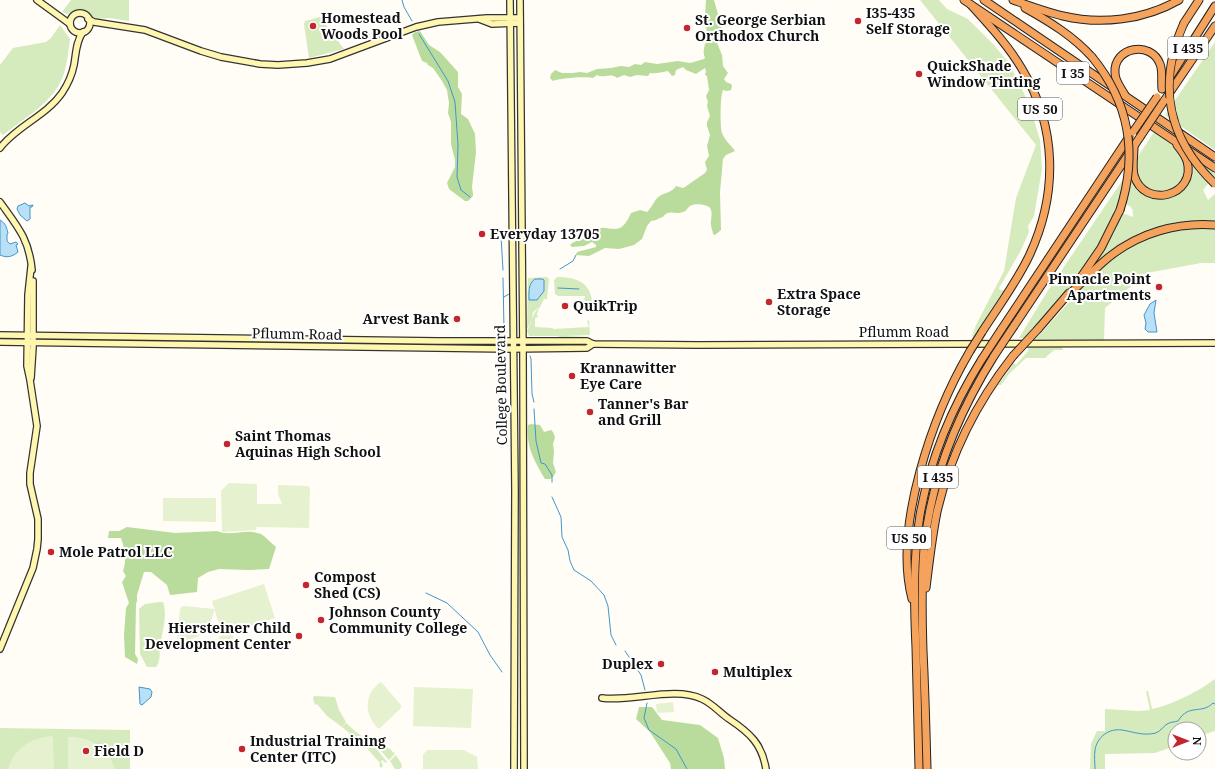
<svg xmlns="http://www.w3.org/2000/svg" width="1215" height="769" font-family="'Noto Serif',serif">
<rect width="100%" height="100%" fill="#fffdf5"/>
<g fill="#d5ebbd">
<polygon points="71,0 129,0 129,21 109,18 95,19 86,12 78,10 67,14 62,12"/>
<polygon points="920,0 939,0 947,9 968,19 993,44 1008,62 1019,83 1029,104 1040,140 1042,169 1034,216 1028,226 1029,232 1020,252 999,288 1000,290 1004,290 974,337 972,336 976,325 1004,271 1016,198 1036,145"/>
<polygon points="320,17 344,49 309,58 304,24 305,21"/>
<path d="M60 25 70 39C68 53 67 68 61 81 51 103 22 120 3 135L0 132V65L13 48 46 42 51 38Z"/>
<polygon points="1215,42 1215,150 1165,115"/>
<path d="M1154 132C1163 139 1174 144 1180 154 1192 173 1176 199 1153 192 1148 191 1142 184 1138 181L1136 164 1137 158Z"/>
<path d="M1189 157 1195 159 1215 172V182L1212 179 1203 190 1208 200 1215 194V223L1172 225 1098 263 1096 262 1114 233 1122 213 1133 217C1134 207 1129 204 1120 203L1113 212 1115 213C1110 224 1105 234 1100 244 1080 279 1051 309 1024 338H1019L1047 292 1124 178 1132 175 1148 195 1180 191Z"/>
<path d="M1194 228H1215V263H1201L1147 273 1105 308 1104 340 1034 341C1047 326 1060 312 1073 298 1111 256 1136 234 1194 228Z"/>
<polygon points="547,277 549,279 547,299 544,299 540,307 533,312 532,320 527,329 528,278"/>
<path d="M557 277C582 277 594 286 592 312H584L585 311V300L583 299 585 298V296H558L555 294 554 280Z"/>
<path d="M539 308 537 314 538 317 535 318V327L553 328V329L589 327 587 321 589 320 590 335 566 336 591 337 589 338 560 337 557 336H529L527 331C532 322 532 314 539 308Z"/>
<polygon points="1030,346 1059,346 1062,347 1063,350 1054,350 1045,358 1026,358 1009,374 1001,385 998,385 1014,363 1016,365 1028,351 1028,349"/>
<path d="M159 602H163C168 616 162 632 160 646 159 653 161 661 156 667H147L140 654 139 609 145 604Z"/>
<path d="M1215 679V731L1199 736V729H1175V746L1155 753 1105 754V769H1090L1091 744 1097 731H1105V709L1139 711 1150 710 1146 691H1148L1152 709C1170 706 1201 690 1215 679Z"/>
<polygon points="314,696 335,697 339,710 346,722 342,727 327,716 317,704 315,705 313,699"/>
<polygon points="346,723 355,731 374,746 387,762 386,763 382,760 381,761 383,766 381,768 379,765 380,763 365,746 342,727"/>
<polygon points="0,728 130,730 130,769 0,769"/>
<polygon points="376,741 390,749 395,754 389,760 375,744"/>
<polygon points="396,755 401,763 402,767 400,769 395,769 390,761"/>
</g>
<g fill="#b9dc9c">
<path d="M706 0H714L718 14V23L722 29 721 32 717 36V43L722 55 723 66 728 73 724 79 726 82 731 84 732 86 731 90 727 91 723 90C720 96 720 127 722 133 725 141 731 145 735 151L726 155 723 159 720 192 721 230 715 235 713 234C713 231 711 228 711 225 710 220 714 211 709 207 706 204 693 203 690 206 687 208 687 211 683 212 676 215 668 209 663 217 658 218 656 221 651 221L647 226 642 239 634 245 619 249 605 248 589 256 576 255 577 252 596 247V245L592 242 584 246 572 247 570 245C575 240 579 241 585 238 591 235 593 229 601 228 605 227 609 229 614 229 624 229 627 221 631 213L640 210 647 212C651 208 654 202 657 198 664 192 672 193 676 186L683 188 685 187 705 173 707 170 705 162 709 156 707 146 710 135 707 126V122L710 116 707 106 708 102 706 96 709 90 707 76 705 75 706 71 705 68 696 74 686 70 683 67 676 70 675 75 672 76 668 71C661 72 657 74 650 73L648 76 637 75 630 77 624 75 617 78C610 72 604 79 597 75L593 78C587 76 559 78 553 81L550 78 551 74 555 70 562 73H573L580 72 587 73 597 69 611 68 621 66 629 67 635 64 641 65 645 62 657 64 678 61 690 63 704 59 705 58C701 48 707 44 707 35 707 30 705 27 708 22L705 15Z"/>
<polygon points="420,31 429,45 440,52 458,72 458,87 462,94 461,114 468,119 475,134 476,152 472,187 473,194 473,196 468,201 465,201 449,189 447,183 455,167 455,160 451,144 451,122 448,113 449,103 447,90 442,81 433,68 428,65 427,63 422,61 412,35 415,32"/>
<path d="M531 424 540 425 544 432 551 430 553 432 555 437 553 444 554 451 553 463 556 472 553 477 550 479H545C534 460 526 447 528 425Z"/>
<path d="M127 527 175 533 217 531C231 537 247 528 261 534 266 537 271 543 276 547L269 569 249 570 219 569 208 572 198 578 197 592 170 595 167 585 151 572H144L137 595V601L136 604 135 654 138 659 137 664 125 657 124 635 126 608 129 603 122 582 126 576 123 571C127 559 125 550 121 538H108L109 531H119Z"/>
<polygon points="639,707 652,707 662,720 700,725 718,738 724,758 725,769 671,769 670,763 650,732 636,719"/>
</g>
<g fill="#e6f2cf">
<polygon points="229,483 257,484 257,504 282,504 278,494 278,485 308,486 310,488 309,528 257,527 256,530 222,532 221,491"/>
<polygon points="163,498 216,498 216,522 163,521"/>
<polygon points="264,584 275,618 222,635 212,601"/>
<path d="M184 606 214 609C212 630 198 642 177 640L180 610 181 607Z"/>
<polygon points="233,635 234,646 220,647 219,636"/>
<path d="M381 682 401 705V708L379 729C364 716 363 694 381 682Z"/>
<polygon points="414,687 473,689 471,728 413,726"/>
<polygon points="673,702 674,712 657,713 656,704"/>
<path d="M52 736 53 738 54 769H8C14 748 31 738 52 736Z"/>
<path d="M69 737C91 737 108 748 115 769H68V738Z"/>
<polygon points="427,750 464,750 477,757 478,769 423,769 423,755"/>
</g>
<g fill="#b9e0f7" stroke="#3f96cf">
<polygon points="25,203 29,206 33,205 32,207 30,207 30,219 27,221 20,215 17,209 18,206"/>
<path d="M0 220C6 224 6 226 8 233L7 235V241L10 244 16 242 18 244 16 245 18 252C12 257 7 258 0 255Z"/>
<path d="M535 279H542L544 280V291L537 300H529C529 292 528 284 535 279Z"/>
<polygon points="1156,300 1154,313 1157,332 1148,332 1145,329 1146,323 1144,315 1150,304"/>
<polygon points="139,687 150,689 152,692 151,697 142,705 140,704"/>
</g>
<g fill="none" stroke-linecap="round" stroke-linejoin="round">
<g stroke="#3f96cf" stroke-width="1">
<polyline points="402,0 404,7 412,21"/>
<polyline points="419,34 448,81 455,102 458,145 457,177 461,190 470,197"/>
<polyline points="501,236 503,270"/>
<polyline points="560,269 573,261 576,255"/>
<polyline points="503,278 504,329 506,332"/>
<polyline points="558,288 579,289"/>
<polyline points="504,297 509,294"/>
<polyline points="530,356 531,359 532,394 534,402"/>
<polyline points="534,409 536,441 541,463 545,464 552,475 552,482"/>
<polyline points="552,497 561,517 562,537 568,550 570,561 574,570 591,581 604,595 608,606 611,635 616,645"/>
<polyline points="426,593 447,603 478,632 490,655 502,672"/>
<polyline points="625,651 641,675 645,690"/>
<polyline points="647,703 644,718 649,730 676,749 687,769"/>
<path d="M1095 769C1095 763 1094 756 1095 750 1097 737 1109 728 1122 730 1134 732 1143 736 1156 733 1161 731 1164 725 1169 723 1171 722 1175 722 1178 721 1189 703 1201 715 1213 703L1215 704"/>
</g>
<g stroke="#333" stroke-width="8">
<g id="secondary">
<polyline points="37,0 70,24"/>
<polyline points="510,0 515,490 514,769"/>
<polyline points="520,0 523,352 524,769"/>
<circle cx="80" cy="23" r="10"/>
<polyline points="88,19 94,22 145,30 201,51 221,57 260,64 278,65 307,63 330,59 416,27 438,22 487,18 520,18"/>
<polyline points="479,19 492,24 520,23"/>
<path d="M0 148C17 126 46 116 62 93 68 84 72 75 74 65 76 54 76 41 83 32"/>
<path d="M0 202C18 227 29 239 32 270"/>
<polyline points="0,335 438,341 587,341 593,344 698,345 1215,343"/>
<polyline points="0,342 509,349 587,348 593,344"/>
<polyline points="31,378 33,347 33,281"/>
<polyline points="0,649 33,568 37,549 38,539 38,519 30,484 30,473 37,426 30,380 27,366 28,295 31,267"/>
<path d="M602 698C632 702 675 686 702 699 713 704 720 713 729 719 750 733 762 744 766 769"/>
</g>
</g>
<g stroke="#222" stroke-width="9">
<g id="highway">
<polyline points="964,0 1215,168"/>
<polyline points="984,0 1215,157"/>
<path d="M1013 0C1030 6 1046 12 1063 16 1101 25 1144 20 1179 0"/>
<path d="M971 5C989 25 1008 45 1022 69 1057 127 1058 193 1030 254 1017 282 998 307 982 332"/>
<path d="M1025 8C1050 22 1073 36 1092 57"/>
<polyline points="1184,23 1199,0"/>
<polyline points="1170,77 1215,6"/>
<path d="M1125 95C1121 88 1115 81 1115 73 1113 47 1151 40 1160 64 1163 71 1161 81 1162 89"/>
<polyline points="1164,101 1215,26"/>
<path d="M1134 147C1134 156 1132 166 1134 175 1144 210 1197 196 1187 161 1185 155 1181 150 1177 145"/>
<polyline points="1079,280 1101,248 1120,210"/>
<path d="M1066 297C1081 284 1094 269 1109 257 1139 233 1177 222 1215 225"/>
<polyline points="1014,326 1140,137"/>
<polyline points="1038,329 1069,293"/>
<polyline points="1001,330 1129,137"/>
<path d="M926 588C929 563 932 537 937 512 950 455 977 402 1013 356"/>
<path d="M912 599C893 526 933 414 970 351"/>
<path d="M919 769C918 729 917 688 916 648 914 604 913 559 920 515 930 459 952 407 982 359"/>
<path d="M927 769C926 730 925 690 923 651 922 617 921 582 924 548 931 479 957 415 994 356"/>
</g>
</g>
<use href="#secondary" stroke="#fff6b0" stroke-width="5.5"/>
<use href="#highway" stroke="#f5a25d" stroke-width="7"/>
<g stroke="#222" stroke-width="9" stroke-linecap="butt">
<g id="highway-bridge">
<path d="M1184 23C1157 83 1167 138 1215 184"/>
<path d="M1092 57C1129 102 1138 154 1120 210"/>
<polyline points="1133,132 1157,97"/>
<polyline points="1140,137 1164,101"/>
<polyline points="970,351 982,332"/>
<polyline points="994,356 1014,326"/>
<polyline points="1013,356 1038,329"/>
<polyline points="982,359 1001,330"/>
</g>
</g>
<use href="#highway-bridge" stroke="#f5a25d" stroke-width="7"/>
</g>
<g fill="#c4262e" stroke="#fff" stroke-width="1.5">
<circle cx="858" cy="21" r="4"/>
<circle cx="313" cy="26" r="4"/>
<circle cx="687" cy="28" r="4"/>
<circle cx="919" cy="74" r="4"/>
<circle cx="482" cy="234" r="4"/>
<circle cx="1159" cy="287" r="4"/>
<circle cx="769" cy="302" r="4"/>
<circle cx="565" cy="306" r="4"/>
<circle cx="457" cy="319" r="4"/>
<circle cx="572" cy="376" r="4"/>
<circle cx="590" cy="412" r="4"/>
<circle cx="227" cy="444" r="4"/>
<circle cx="51" cy="552" r="4"/>
<circle cx="306" cy="585" r="4"/>
<circle cx="321" cy="620" r="4"/>
<circle cx="299" cy="636" r="4"/>
<circle cx="661" cy="664" r="4"/>
<circle cx="715" cy="672" r="4"/>
<circle cx="242" cy="749" r="4"/>
<circle cx="86" cy="751" r="4"/>
</g>
<g text-anchor="middle" stroke-width="4" stroke-linejoin="round" paint-order="stroke">
<g fill="#fff" stroke="#585858" stroke-width="1">
<rect x="1168" y="37" width="40" height="22" rx="3"/>
<rect x="1057" y="62" width="32" height="22" rx="3"/>
<rect x="1018" y="98" width="44" height="22" rx="3"/>
<rect x="918" y="466" width="40" height="22" rx="3"/>
<rect x="887" y="527" width="44" height="22" rx="3"/>
</g>
<g font-size="13" font-weight="bold" fill="#111">
<text x="1188" y="53">I 435</text>
<text x="1073" y="78">I 35</text>
<text x="1040" y="114">US 50</text>
<text x="938" y="482">I 435</text>
<text x="909" y="543">US 50</text>
</g>
<g font-size="14" font-weight="bold" fill="#111" stroke="#fff" text-anchor="start">
<text x="866" y="18">I35-435<tspan x="866" dy="16">Self Storage</tspan></text>
<text x="321" y="23">Homestead<tspan x="321" dy="16">Woods Pool</tspan></text>
<text x="695" y="25">St. George Serbian<tspan x="695" dy="16">Orthodox Church</tspan></text>
<text x="927" y="71">QuickShade<tspan x="927" dy="16">Window Tinting</tspan></text>
<text x="490" y="239">Everyday 13705</text>
<text x="1151" y="284" text-anchor="end">Pinnacle Point<tspan x="1151" dy="16">Apartments</tspan></text>
<text x="777" y="299">Extra Space<tspan x="777" dy="16">Storage</tspan></text>
<text x="573" y="311">QuikTrip</text>
<text x="449" y="324" text-anchor="end">Arvest Bank</text>
<text x="580" y="373">Krannawitter<tspan x="580" dy="16">Eye Care</tspan></text>
<text x="598" y="409">Tanner's Bar<tspan x="598" dy="16">and Grill</tspan></text>
<text x="235" y="441">Saint Thomas<tspan x="235" dy="16">Aquinas High School</tspan></text>
<text x="59" y="557">Mole Patrol LLC</text>
<text x="314" y="582">Compost<tspan x="314" dy="16">Shed (CS)</tspan></text>
<text x="329" y="617">Johnson County<tspan x="329" dy="16">Community College</tspan></text>
<text x="291" y="633" text-anchor="end">Hiersteiner Child<tspan x="291" dy="16">Development Center</tspan></text>
<text x="653" y="669" text-anchor="end">Duplex</text>
<text x="723" y="677">Multiplex</text>
<text x="250" y="746">Industrial Training<tspan x="250" dy="16">Center (ITC)</tspan></text>
<text x="94" y="756">Field D</text>
</g>
<g font-size="14" fill="#111" stroke="#fff">
<text x="904" y="337">Pflumm Road</text>
<text transform="translate(297 334) rotate(1)" y="5">Pflumm Road</text>
<text transform="translate(501 385) rotate(-91)" y="5">College Boulevard</text>
</g>
</g>
<g transform="translate(1187 741) rotate(90)"><circle r="19" fill="#ffffff" stroke="#a0a0a0"/>
<path d="M0-3L7 15L0 10L-7 15Z" fill="#c4262e"/>
<text y="-6" font-size="11" font-weight="bold" text-anchor="middle" fill="#111111">N</text>
</g>
</svg>
